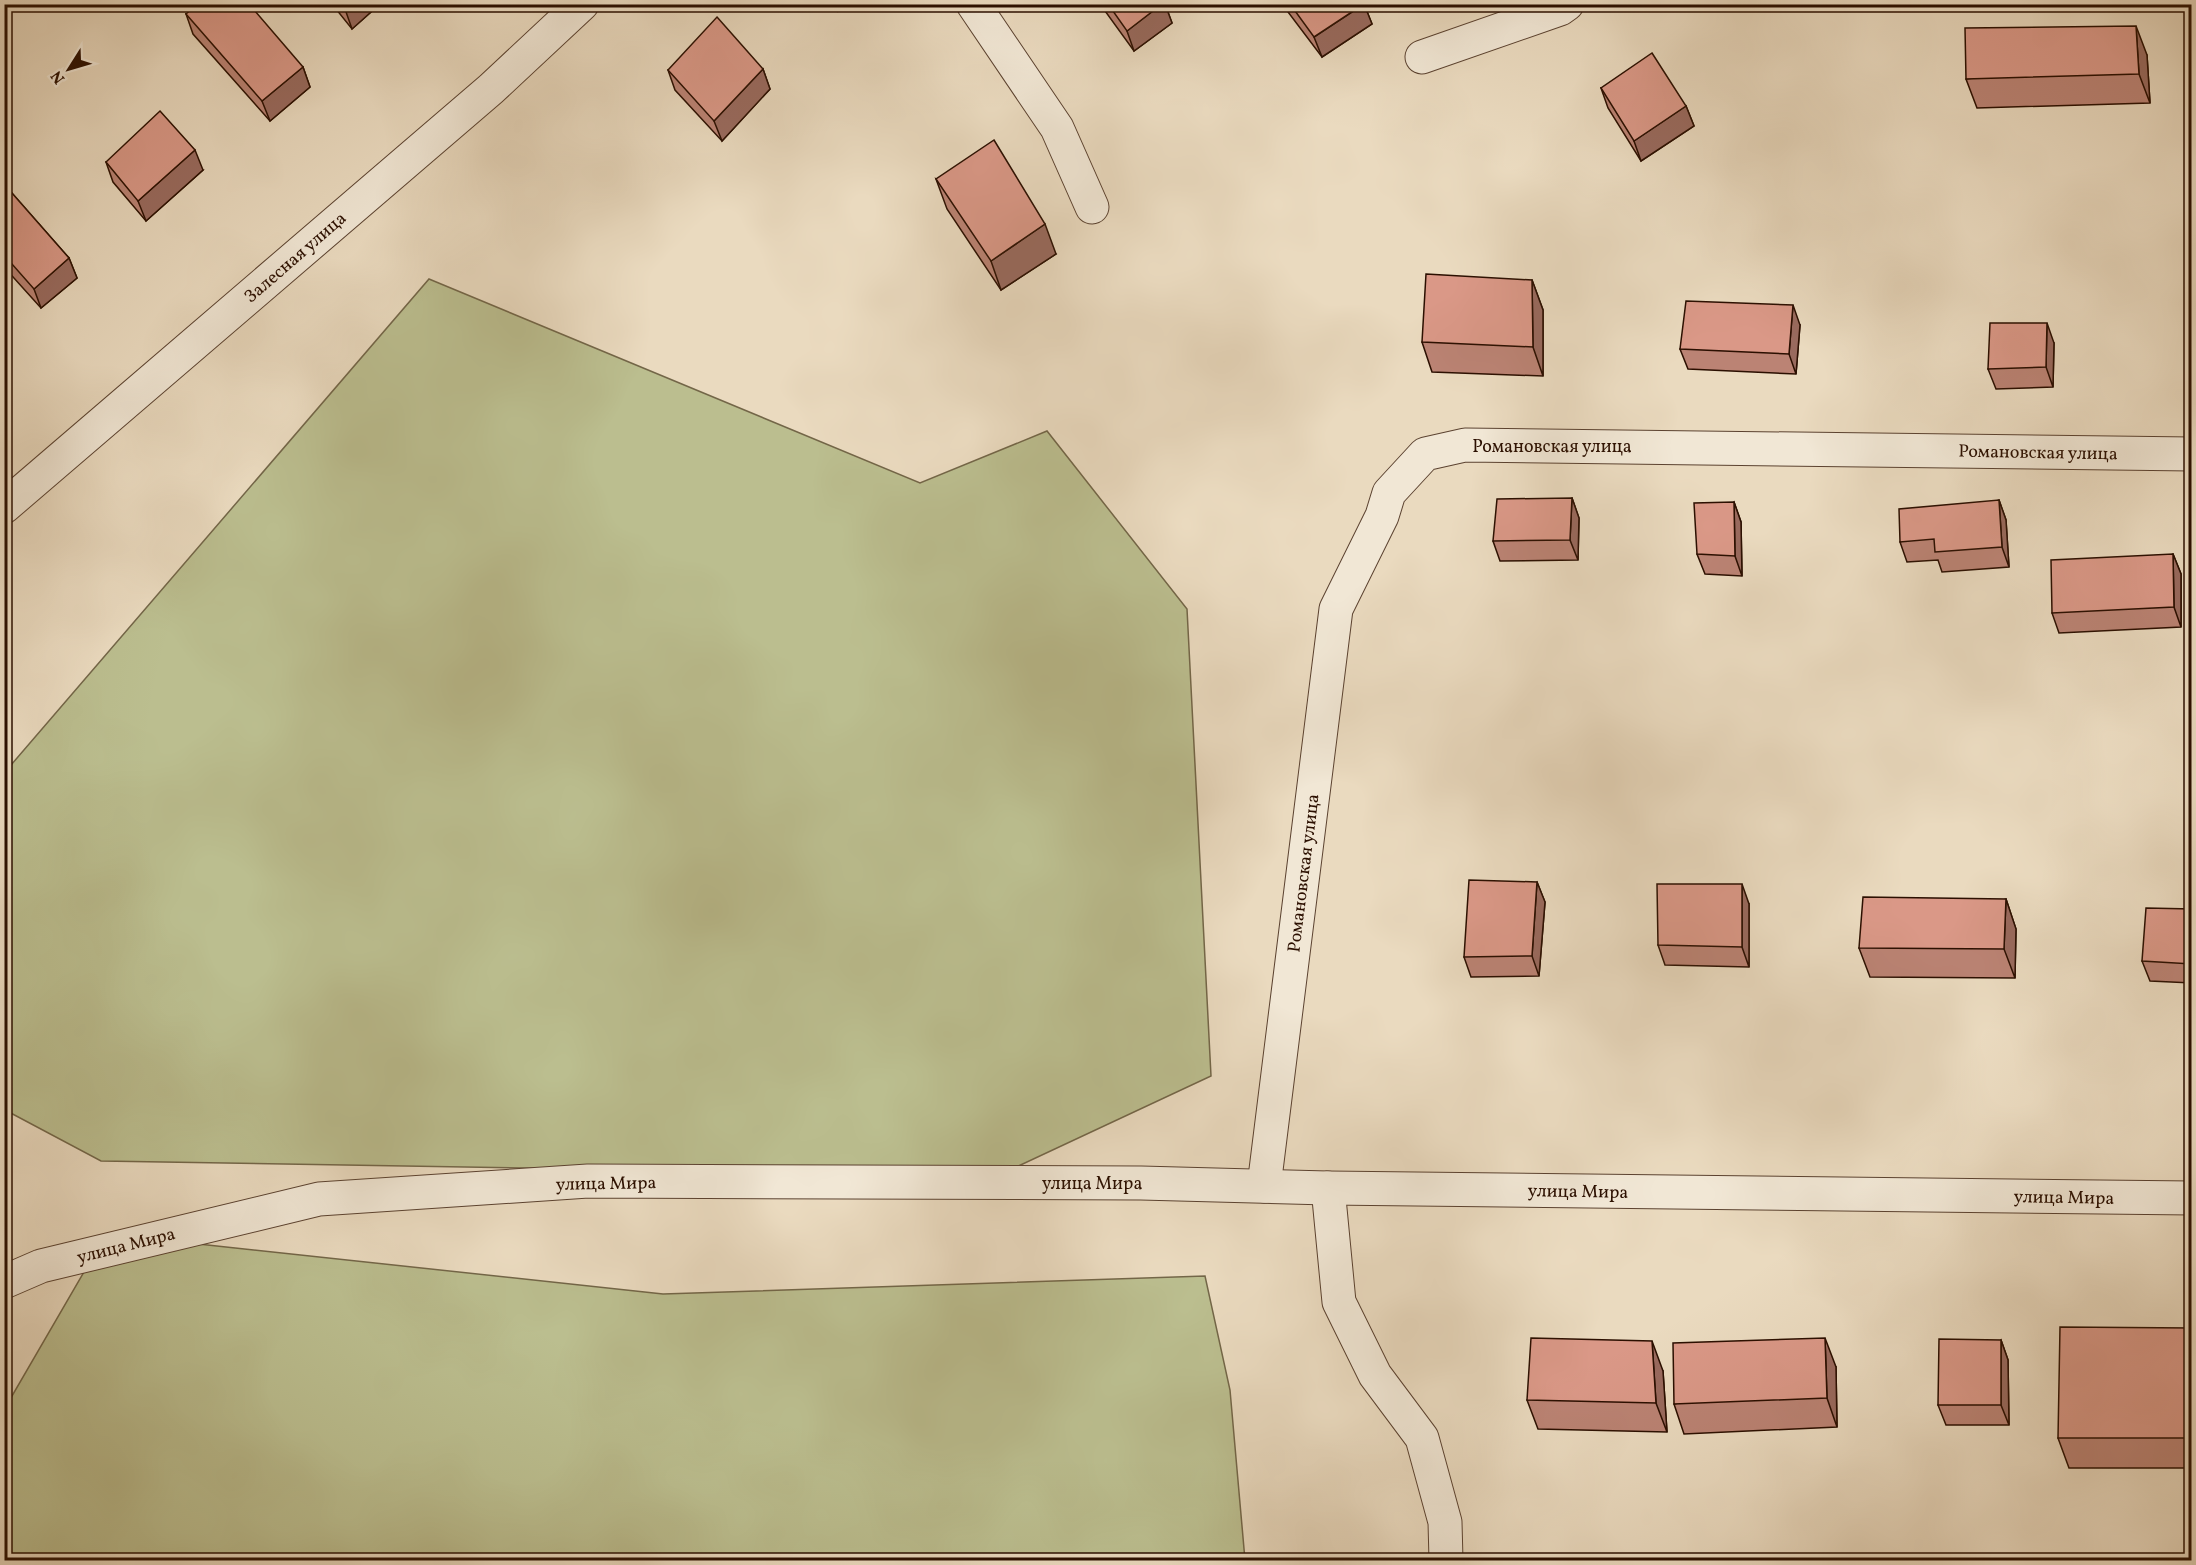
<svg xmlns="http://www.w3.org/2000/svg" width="2196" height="1565" font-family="Vollkorn,serif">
<rect width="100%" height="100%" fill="#eadabf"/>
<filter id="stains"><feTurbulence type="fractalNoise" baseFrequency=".00333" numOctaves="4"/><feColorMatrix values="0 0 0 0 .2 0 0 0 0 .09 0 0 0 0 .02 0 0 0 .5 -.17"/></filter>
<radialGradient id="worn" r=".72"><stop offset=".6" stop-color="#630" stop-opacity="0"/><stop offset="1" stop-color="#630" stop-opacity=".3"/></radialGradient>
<g fill="#bbbe8f" stroke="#736648" stroke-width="1.5">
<polygon points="429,279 920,483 1047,431 1187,609 1211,1076 997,1176 101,1161 5,1110 5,772"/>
<polygon points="106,1234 663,1294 1205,1276 1230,1390 1245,1560 5,1560 5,1408"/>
</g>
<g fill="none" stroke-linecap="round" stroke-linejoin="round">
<g stroke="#5b4230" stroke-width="35">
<g id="minor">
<polyline points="973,4 1057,128 1092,207"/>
<polyline points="1422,57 1560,9 1567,4"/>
<polyline points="4,507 491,89 582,4"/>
<polyline points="1264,1186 1336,609 1382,516 1389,493 1425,454 1465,445 2192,454"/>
<polyline points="1328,1188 1339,1302 1375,1375 1422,1438 1445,1522 1446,1560"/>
</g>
</g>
<g stroke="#5b4230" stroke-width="35">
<polyline id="tertiary" points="4,1282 41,1266 319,1199 588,1181 1141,1183 1328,1188 2192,1198"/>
</g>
<use href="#minor" stroke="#f1e7d5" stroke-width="33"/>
<use href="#tertiary" stroke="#f1e7d5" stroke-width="33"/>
</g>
<g fill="#bb8374" stroke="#2b0f00" stroke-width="1.5">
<polygon points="332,4 380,4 352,29"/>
<polygon points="831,4 844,4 838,11"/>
<polygon points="1100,4 1165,4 1172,23 1134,51"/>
<polygon points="1282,4 1364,4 1372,24 1322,57"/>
<polygon points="186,14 303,67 310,87 270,121 193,34"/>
<polygon points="2147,55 2150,103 1977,108 1966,79"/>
<polygon points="763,69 770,89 722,141 675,90 668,70"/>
<polygon points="1601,88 1686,106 1694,126 1641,161 1608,108"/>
<polygon points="106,162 203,170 146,221 113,182"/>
<polygon points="936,179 1056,254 1001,290 947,209"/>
<polygon points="4,184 69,258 77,278 41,308 4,267"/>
<polygon points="1532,280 1543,310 1543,376 1432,372 1422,342"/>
<polygon points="1800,325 1796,374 1688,369 1680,349"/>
<polygon points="2054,343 2053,387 1996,389 1988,369"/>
<polygon points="1572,498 1579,518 1578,560 1500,561 1493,541"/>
<polygon points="1999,500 2006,520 2009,567 1942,572 1938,560 1907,562 1900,542"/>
<polygon points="1734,502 1741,522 1742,576 1705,574 1697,554"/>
<polygon points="2173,554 2181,574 2181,627 2059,633 2052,613"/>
<polygon points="1537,882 1545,902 1539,976 1471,977 1464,957"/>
<polygon points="2006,899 2016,929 2015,978 1870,977 1859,948"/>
<polygon points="1749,904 1749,967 1665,965 1658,945"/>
<polygon points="2192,909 2192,983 2150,981 2142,961"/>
<polygon points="2192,1328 2192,1468 2069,1468 2058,1438"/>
<polygon points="2001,1340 2008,1360 2009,1425 1946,1425 1938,1405"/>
<polygon points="1836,1367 1837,1427 1684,1434 1674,1404"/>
<polygon points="1663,1371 1667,1432 1538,1429 1527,1400"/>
</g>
<g fill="#996a5e" stroke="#2b0f00" stroke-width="1.5">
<polygon points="350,4 380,4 352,29 345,9"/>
<polygon points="835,4 844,4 838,11"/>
<polygon points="1162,4 1165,4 1172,23 1134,51 1127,31"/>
<polygon points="1364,4 1372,24 1322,57 1314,37"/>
<polygon points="2136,26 2147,55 2150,103 2139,74"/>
<polygon points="303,67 310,87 270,121 262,101"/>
<polygon points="763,69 770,89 722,141 714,121"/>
<polygon points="1686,106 1694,126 1641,161 1634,141"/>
<polygon points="195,150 203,170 146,221 138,201"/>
<polygon points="1045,224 1056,254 1001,290 991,261"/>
<polygon points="69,258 77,278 41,308 34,289"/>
<polygon points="1532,280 1543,310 1543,376 1533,347"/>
<polygon points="1793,305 1800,325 1796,374 1789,354"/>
<polygon points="2047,323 2054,343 2053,387 2046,367"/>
<polygon points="1572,498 1579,518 1578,560 1570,540"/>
<polygon points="1999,500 2006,520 2009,567 2002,547"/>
<polygon points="1734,502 1741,522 1742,576 1735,556"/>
<polygon points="2173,554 2181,574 2181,627 2174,607"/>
<polygon points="1537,882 1545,902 1539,976 1532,956"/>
<polygon points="1742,884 1749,904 1749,967 1742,947"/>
<polygon points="2006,899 2016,929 2015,978 2004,949"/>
<polygon points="1825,1338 1836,1367 1837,1427 1827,1398"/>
<polygon points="2001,1340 2008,1360 2009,1425 2001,1405"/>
<polygon points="1652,1341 1663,1371 1667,1432 1656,1403"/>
</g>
<g fill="#da9887" stroke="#2b0f00" stroke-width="1.5">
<polygon points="197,4 249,4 303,67 262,101 186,14"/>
<polygon points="341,4 350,4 345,9"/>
<polygon points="1108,4 1162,4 1127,31"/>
<polygon points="1290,4 1364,4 1314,37"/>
<polygon points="717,17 763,69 714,121 668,70"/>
<polygon points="2136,26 2139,74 1966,79 1965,28"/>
<polygon points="1652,53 1686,106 1634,141 1601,88"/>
<polygon points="160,111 195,150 138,201 106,162"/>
<polygon points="994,140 1045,224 991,261 936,179"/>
<polygon points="4,184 69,258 34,289 4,255"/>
<polygon points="1426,274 1532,280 1533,347 1422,342"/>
<polygon points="1686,301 1793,305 1789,354 1680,349"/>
<polygon points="1990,323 2047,323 2046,367 1988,369"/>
<polygon points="1572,498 1570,540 1493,541 1497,499"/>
<polygon points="1999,500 2002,547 1935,552 1934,539 1900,542 1899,509"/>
<polygon points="1734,502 1735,556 1697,554 1694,503"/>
<polygon points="2173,554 2174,607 2052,613 2051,560"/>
<polygon points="1469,880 1537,882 1532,956 1464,957"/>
<polygon points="1657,884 1742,884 1742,947 1658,945"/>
<polygon points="1863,897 2006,899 2004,949 1859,948"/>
<polygon points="2146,908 2192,909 2192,964 2142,961"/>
<polygon points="2060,1327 2192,1328 2192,1438 2058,1438"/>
<polygon points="1531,1338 1652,1341 1656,1403 1527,1400"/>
<polygon points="1825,1338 1827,1398 1674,1404 1673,1343"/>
<polygon points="1939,1339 2001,1340 2001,1405 1938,1405"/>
</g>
<g text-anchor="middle" stroke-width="4.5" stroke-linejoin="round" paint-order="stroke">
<g font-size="18" fill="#2b0f00" stroke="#f1e7d5">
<text transform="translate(295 257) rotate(-41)" y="6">Залесная улица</text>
<text x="1552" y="452">Романовская улица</text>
<text transform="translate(2038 452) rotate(1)" y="6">Романовская улица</text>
<text transform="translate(1303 873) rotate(-83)" y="6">Романовская улица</text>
<text transform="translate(606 1183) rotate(-1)" y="6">улица Мира</text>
<text x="1092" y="1189">улица Мира</text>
<text transform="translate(1578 1191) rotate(1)" y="6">улица Мира</text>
<text transform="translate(2064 1197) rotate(1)" y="6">улица Мира</text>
<text transform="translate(126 1245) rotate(-14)" y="6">улица Мира</text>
</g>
</g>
<rect width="2196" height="1565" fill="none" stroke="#eadabf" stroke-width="24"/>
<rect x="6" y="6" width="2184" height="1553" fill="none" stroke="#2b0f00" stroke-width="3"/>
<rect x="12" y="12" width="2172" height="1541" fill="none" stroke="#2b0f00" stroke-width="1.5"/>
<g transform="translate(69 69) rotate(233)" stroke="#f1e7d5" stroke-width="4.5" paint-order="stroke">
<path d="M0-4.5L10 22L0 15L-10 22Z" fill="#2b0f00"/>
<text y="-9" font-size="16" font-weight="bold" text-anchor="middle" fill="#2b0f00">N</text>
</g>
<rect width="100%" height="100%" filter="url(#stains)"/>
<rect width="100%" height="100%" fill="url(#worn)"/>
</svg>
